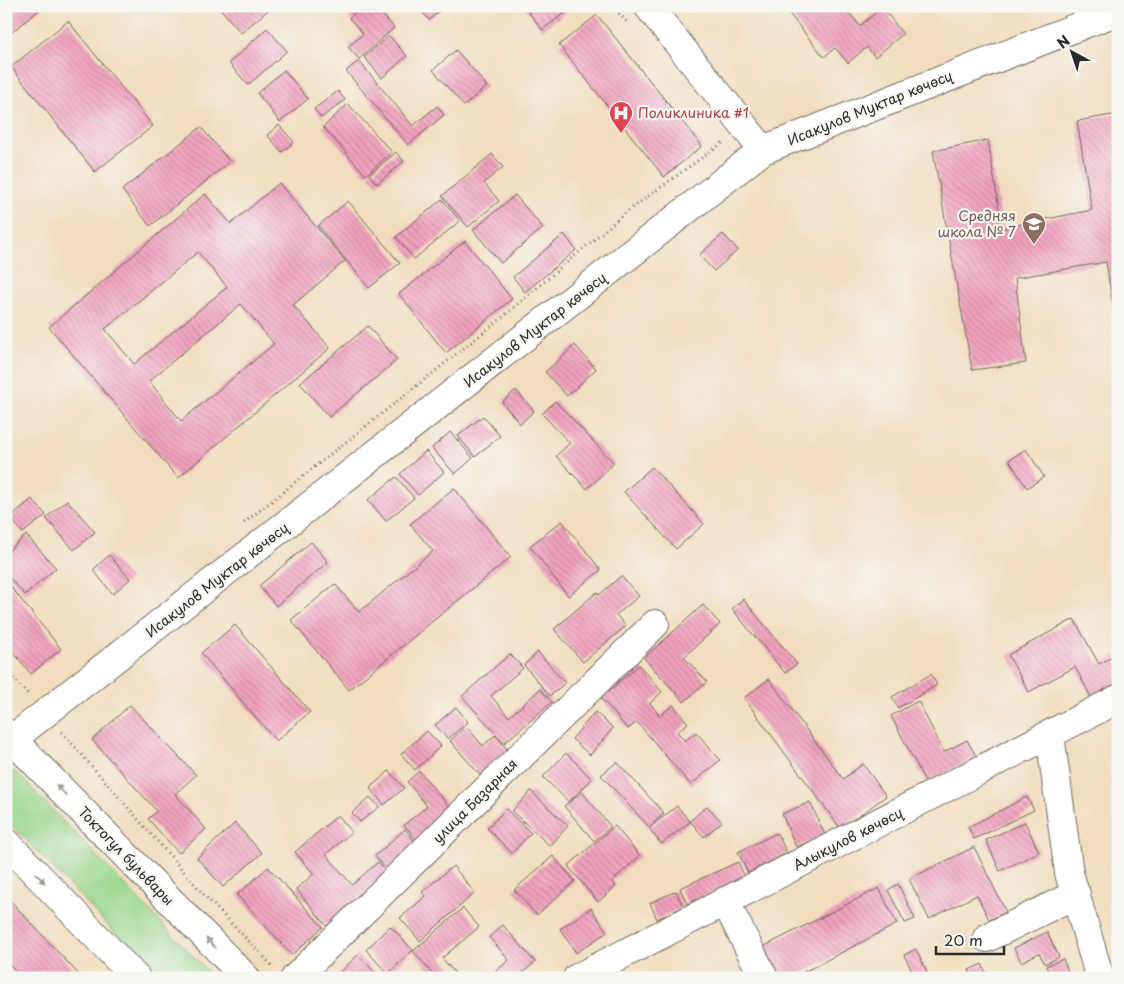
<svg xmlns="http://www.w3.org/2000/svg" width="1124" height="984" font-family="'Playpen Sans',sans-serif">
<defs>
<pattern id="building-back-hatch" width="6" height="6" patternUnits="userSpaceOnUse" patternTransform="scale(1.25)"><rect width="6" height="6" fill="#f2a2bf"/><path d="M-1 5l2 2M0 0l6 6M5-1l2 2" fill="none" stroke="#c4849b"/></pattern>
</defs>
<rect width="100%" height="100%" fill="#f6f6f2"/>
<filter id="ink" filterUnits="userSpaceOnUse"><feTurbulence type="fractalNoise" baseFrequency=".02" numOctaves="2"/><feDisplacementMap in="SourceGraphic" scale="10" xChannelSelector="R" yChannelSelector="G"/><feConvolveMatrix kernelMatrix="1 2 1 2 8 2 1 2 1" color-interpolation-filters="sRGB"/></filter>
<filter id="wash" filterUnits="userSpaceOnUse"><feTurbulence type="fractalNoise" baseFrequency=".0096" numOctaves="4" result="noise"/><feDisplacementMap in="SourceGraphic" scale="20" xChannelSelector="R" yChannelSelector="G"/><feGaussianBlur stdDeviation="1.12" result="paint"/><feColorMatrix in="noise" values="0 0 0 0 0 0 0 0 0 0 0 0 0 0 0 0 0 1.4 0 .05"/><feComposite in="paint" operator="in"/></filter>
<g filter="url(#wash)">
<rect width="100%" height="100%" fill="#f1ddbe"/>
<polygon fill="#98d589" stroke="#62805a" points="15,771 214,978 158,978 6,819 6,779"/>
<g id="blocks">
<g fill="url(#building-back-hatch)" fill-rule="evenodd">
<polygon points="6,6 44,6 6,37"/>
<polygon points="218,6 273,6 241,33"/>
<polygon points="363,6 375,6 394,28 359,59 348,47 363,34 349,18"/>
<polygon points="377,6 396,6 386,15"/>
<polygon points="417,6 445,6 429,20"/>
<polygon points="524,6 574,6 542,30"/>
<polygon points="783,6 844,6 860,26 882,7 903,34 875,57 867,47 848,63 835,48 824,57"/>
<polygon points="597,15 702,146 664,177 559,45"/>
<polygon points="68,21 153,126 95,172 11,67"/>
<polygon points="267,28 287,51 248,85 229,63"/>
<polygon points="389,36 407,56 382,78 364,57"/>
<polygon points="456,50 487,86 464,106 433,70"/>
<polygon points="359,61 413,126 437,106 444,115 408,145 346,71"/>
<polygon points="284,70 308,99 280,122 257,93"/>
<polygon points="338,91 345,100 321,118 314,109"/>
<polygon points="348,104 392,152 366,175 323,127"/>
<polygon points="1118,114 1118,337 1106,262 1015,278 1026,363 972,370 933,151 988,140 1002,228 1092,210 1077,121"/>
<polygon points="279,125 294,142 282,152 267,135"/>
<polygon points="201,127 230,162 150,226 122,190"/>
<polygon points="396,152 404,161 377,184 369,175"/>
<polygon points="492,154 503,167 484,183 499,201 468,227 442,196"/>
<path d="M279 183 345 261 293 305 330 348 178 478 49 327 205 194 231 224ZM198 252 227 287 134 364 105 329ZM241 304 274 344 181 421 149 381Z"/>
<polygon points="515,195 543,228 501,263 473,230"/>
<polygon points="442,199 460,221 414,259 396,237"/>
<polygon points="348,201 400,263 369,288 318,226"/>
<polygon points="564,234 576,250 525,292 513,277"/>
<polygon points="723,234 738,250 714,271 699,255"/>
<polygon points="465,241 512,299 446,353 399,294"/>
<polygon points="368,326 397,360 329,417 300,383"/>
<polygon points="575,345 596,369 567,396 545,372"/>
<polygon points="516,390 534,411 520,424 502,402"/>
<polygon points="555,401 614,463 587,489 556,456 570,443 542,414"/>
<polygon points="483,416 500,436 475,457 458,436"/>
<polygon points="450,432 473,458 455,474 432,448"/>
<polygon points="1026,449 1044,477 1027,488 1009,460"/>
<polygon points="426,451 444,472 418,495 400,474"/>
<polygon points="652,467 704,524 676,549 624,492"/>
<polygon points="396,477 414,498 386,521 368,500"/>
<polygon points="454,488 511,557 349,690 291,620 335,584 359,612 433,551 410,524"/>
<polygon points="32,499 46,515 23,533 10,517"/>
<polygon points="67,500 95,532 74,550 46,518"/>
<polygon points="562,521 601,570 568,596 530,546"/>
<polygon points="26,535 56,568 25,595 6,574 6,553"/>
<polygon points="311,542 328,562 276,606 259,586"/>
<polygon points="109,555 130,579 113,594 93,570"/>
<polygon points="621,576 639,596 616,615 626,626 583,662 554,629 597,592 599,595"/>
<polygon points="6,581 61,649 31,674 6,643"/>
<polygon points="743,599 797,664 785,673 732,609"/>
<polygon points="703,605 720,624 684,657 707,682 684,702 644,658"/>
<polygon points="1074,619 1099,664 1116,655 1118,659 1118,682 1091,697 1075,667 1029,692 1008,655"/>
<polygon points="235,625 310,712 276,741 201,653"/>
<polygon points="538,652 565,683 550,696 524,665"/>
<polygon points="510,654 523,668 491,696 509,717 540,689 552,702 504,743 462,696"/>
<polygon points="639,665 662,692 650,703 660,716 673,705 688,723 677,732 685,741 696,732 720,760 691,785 637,722 628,729 601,698"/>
<polygon points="931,674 937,685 898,708 892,697"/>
<polygon points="769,679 843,779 863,764 886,796 841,829 744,698"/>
<polygon points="918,701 944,752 967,740 976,756 926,783 891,716"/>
<polygon points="130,705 196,775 175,794 206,829 179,853 148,819 157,811 92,740"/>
<polygon points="456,707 468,722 448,739 435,725"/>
<polygon points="595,712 613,728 590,755 572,739"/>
<polygon points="466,726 483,746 495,735 509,751 481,776 450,741"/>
<polygon points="427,731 441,746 415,770 401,754"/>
<polygon points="566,753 592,779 569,802 543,777"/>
<polygon points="617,762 664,813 649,827 601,775"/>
<polygon points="389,771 404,788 384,805 370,788"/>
<polygon points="419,771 452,810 417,840 404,825 427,806 407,782"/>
<polygon points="531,791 568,826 550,846 512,811"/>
<polygon points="582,792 611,827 594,841 564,806"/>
<polygon points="370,797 379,807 360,822 352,813"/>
<polygon points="1027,797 1034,810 974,839 968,827"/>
<polygon points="810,802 825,835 796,847 782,814"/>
<polygon points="677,806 690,822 661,844 649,828"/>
<polygon points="707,806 722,822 704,837 690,821"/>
<polygon points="506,809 531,833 512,853 487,828"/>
<polygon points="338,815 352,832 326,854 352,885 378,862 388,874 327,926 296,889 314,874 295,852"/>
<polygon points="1025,822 1039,852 1000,871 986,840"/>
<polygon points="235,823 262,853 223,887 197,858"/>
<polygon points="615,826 640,856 612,881 616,886 598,902 568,866"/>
<polygon points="405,829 418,845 388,871 375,856"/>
<polygon points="777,833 787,853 748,873 738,852"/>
<polygon points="974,847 1006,912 989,920 977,895 929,919 909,879"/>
<polygon points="553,856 575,881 537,915 514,890"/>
<polygon points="738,862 745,878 687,904 680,888"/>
<polygon points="453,866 475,893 420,941 400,918 426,896 422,892"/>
<polygon points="268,867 323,927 292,955 237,895"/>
<polygon points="898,884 915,919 905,923 888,890"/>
<polygon points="879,888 897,924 792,978 778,978 763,947"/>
<polygon points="676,891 683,907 657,919 650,903"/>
<polygon points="6,896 82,978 22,978 6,961"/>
<polygon points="463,908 479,927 442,958 459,978 436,978 413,951"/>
<polygon points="591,908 607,932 576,953 560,929"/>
<polygon points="503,925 535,962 517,978 488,978 509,960 489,937"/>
<polygon points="390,926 413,950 388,974 366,950"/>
<polygon points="1047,932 1059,957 1045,964 1039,953 1021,962 1014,948"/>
<polygon points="916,949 930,978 898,978 912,971 904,955"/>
<polygon points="358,955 380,978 334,978"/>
<polygon points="1063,959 1071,978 1051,978 1046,966"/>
<polygon points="982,964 988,978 973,978 969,970"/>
</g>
</g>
</g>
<g filter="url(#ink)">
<use href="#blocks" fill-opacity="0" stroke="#70695e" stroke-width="1"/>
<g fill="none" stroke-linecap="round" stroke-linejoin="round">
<g stroke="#70695e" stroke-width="30">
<g id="minor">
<polyline points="648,6 763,150"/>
<polyline points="6,733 246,978"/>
<polyline points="1050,735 1069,873 1100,978"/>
<polyline points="6,744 763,150 1118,11"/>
<polyline points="6,842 136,978"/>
<polyline points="725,901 764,978"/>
<polyline points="987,938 1076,894"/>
<polyline points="295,978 655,624"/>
<polyline points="577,978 1118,699"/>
</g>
</g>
<g stroke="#70695e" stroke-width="3" stroke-dasharray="1 4" stroke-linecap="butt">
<polyline points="612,6 627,22"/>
<polyline points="244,523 498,321 625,213 725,141"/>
<polyline points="6,671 30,696"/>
<polyline points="62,732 206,897 260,953"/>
<polyline points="264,957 273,967"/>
</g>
<use href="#minor" stroke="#fff" stroke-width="28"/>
</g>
<defs><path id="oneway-solid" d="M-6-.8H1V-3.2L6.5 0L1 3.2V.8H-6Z" transform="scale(1.25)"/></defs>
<g fill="#a0a0a0">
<use href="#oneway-solid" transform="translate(61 790) rotate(-134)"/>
<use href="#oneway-solid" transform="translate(40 878) rotate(46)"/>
<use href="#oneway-solid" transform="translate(211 943) rotate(-134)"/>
</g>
</g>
<defs>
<g id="hospital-pin" transform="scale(1.25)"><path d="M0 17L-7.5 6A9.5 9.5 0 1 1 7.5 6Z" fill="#e0444e" stroke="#f6f6f2"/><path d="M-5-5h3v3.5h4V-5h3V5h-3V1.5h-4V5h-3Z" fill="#fff"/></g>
<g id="school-pin" transform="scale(1.25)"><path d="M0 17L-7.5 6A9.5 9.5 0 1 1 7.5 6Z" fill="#8d6e63" stroke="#f6f6f2"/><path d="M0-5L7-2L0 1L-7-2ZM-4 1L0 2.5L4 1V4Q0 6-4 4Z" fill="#fff"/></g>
</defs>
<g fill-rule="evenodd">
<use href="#hospital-pin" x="621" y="113"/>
<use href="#school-pin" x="1034" y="224"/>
</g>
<g text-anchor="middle" stroke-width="4.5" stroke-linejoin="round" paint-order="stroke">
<g font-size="14" fill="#2b2b2b" stroke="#f6f6f2">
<text transform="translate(870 108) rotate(-22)" y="5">Исакулов Муктар көчөсү</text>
<text transform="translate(535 330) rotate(-38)" y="5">Исакулов Муктар көчөсү</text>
<text transform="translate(217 580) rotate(-38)" y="5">Исакулов Муктар көчөсү</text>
<text transform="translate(475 801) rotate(-45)" y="5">улица Базарная</text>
<text transform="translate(848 839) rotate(-27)" y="5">Алыкулов көчөсү</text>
<text transform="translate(126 856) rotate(46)" y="5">Токтогул бульвары</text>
</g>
<g font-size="14" fill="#be3a42" stroke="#f6f6f2" text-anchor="start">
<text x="638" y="118">Поликлиника #1</text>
</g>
<g font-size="14" fill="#785e54" stroke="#f6f6f2" text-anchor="end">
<text x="1016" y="221">Средняя<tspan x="1016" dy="16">школа № 7</tspan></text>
</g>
</g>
<rect width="1124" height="984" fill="none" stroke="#f6f6f2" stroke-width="25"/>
<g transform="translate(1072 52) rotate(320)" stroke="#f6f6f2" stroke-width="4" paint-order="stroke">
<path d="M0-4L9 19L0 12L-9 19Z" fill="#2b2b2b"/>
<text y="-8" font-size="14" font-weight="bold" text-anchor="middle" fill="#2b2b2b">N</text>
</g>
<path d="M936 946v8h68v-8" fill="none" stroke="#2b2b2b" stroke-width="2.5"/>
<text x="944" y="946" font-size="15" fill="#2b2b2b" stroke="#f6f6f2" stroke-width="4" paint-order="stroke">20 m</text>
</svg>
